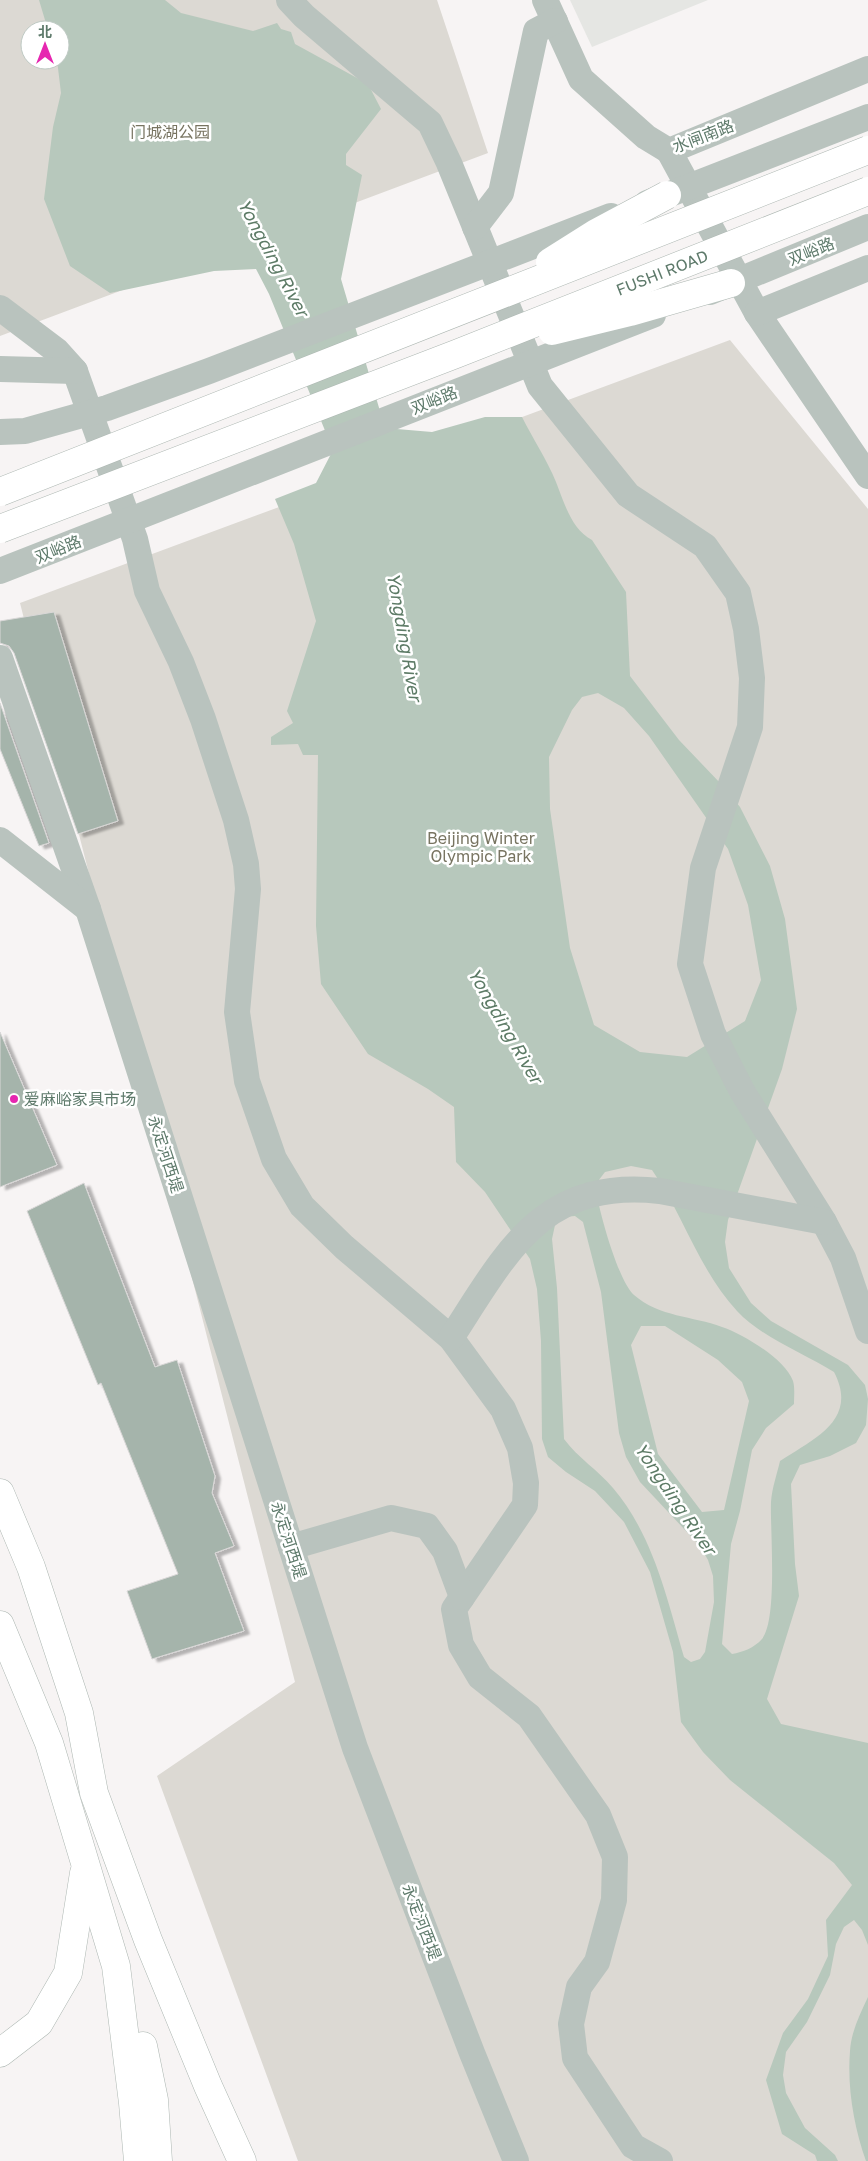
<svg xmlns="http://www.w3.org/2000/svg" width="868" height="2161" font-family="'Golos Text','Noto Sans SC',sans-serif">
<defs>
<filter id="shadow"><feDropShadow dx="5.5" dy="3" stdDeviation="1" flood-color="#0004"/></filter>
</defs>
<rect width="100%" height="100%" fill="#f7f4f4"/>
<polygon fill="#e5e6e3" points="570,0 708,0 592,47"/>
<g fill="#dcd9d3" fill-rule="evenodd">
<path d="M0 0H437L488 153 0 336ZM30 30H60V60H30Z"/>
<polygon points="730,340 868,509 868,2161 298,2161 157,1776 295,1682 20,603"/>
</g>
<g fill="#b7c8bc" fill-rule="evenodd">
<path d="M39 0H165L181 13 253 31 277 23 281 29 291 32 295 44 368 84 381 109 346 154V165L362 175 341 279 385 428 432 432 485 417H522C533 439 547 460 556 482 564 502 571 529 592 540L626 592 630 676 679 740 721 784 740 807 770 866 785 919 797 1009 782 1069 728 1220 725 1242 729 1268 751 1303 771 1321 848 1365 865 1385 868 1399 866 1425 856 1443 830 1456 800 1465 791 1484 795 1564 799 1596 767 1699 781 1724 868 1743V1945L862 1930 854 1920 844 1927 836 1944 830 1975 807 2022 786 2052 783 2075 786 2093 805 2128 835 2155 838 2161H817L815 2155 782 2134 766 2080 783 2033 808 1999 828 1956 826 1920 852 1885 834 1863 730 1780 703 1752 681 1722 673 1652 650 1572 624 1522 595 1491 566 1472 548 1457 542 1439 541 1341 537 1289 530 1259 485 1192 456 1162 454 1107 428 1089 368 1054 321 984 316 926 318 755H303L298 744 271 745V737L293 723 287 711 316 621 294 544 275 499 316 483 333 450 269 294 256 269 214 271 110 293 70 266 44 199 53 127 61 93 57 60H60V30H48ZM598 693 624 708 649 736 728 849 748 905 761 980 745 1021 687 1057 640 1052 594 1025 570 948 550 809 549 757 572 710 582 697ZM631 1166 652 1170C683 1214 699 1270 737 1311 761 1337 803 1353 834 1372 859 1420 814 1439 780 1461 777 1474 772 1488 771 1502 770 1530 778 1619 762 1639 754 1648 743 1652 732 1654L722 1644 731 1544 740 1511 752 1450 766 1428 794 1404C794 1397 795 1387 793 1381 785 1359 743 1334 722 1327 693 1316 659 1317 634 1295 618 1281 598 1208 595 1185L605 1172ZM575 1216 583 1222 601 1292 619 1433 626 1457 640 1482 700 1546 708 1560 713 1576 714 1602 705 1652 700 1659 691 1662 684 1657C667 1598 653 1535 613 1488 598 1470 578 1458 564 1439L557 1288 552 1239 555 1225 564 1217ZM641 1326H665L718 1360 742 1382 749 1401 724 1510 702 1512 658 1454 631 1345Z"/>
<path d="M868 1997V2161H866C854 2127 847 2088 850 2051 851 2032 860 2014 868 1997Z"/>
</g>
<g fill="#a5b4ab" stroke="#d9d7d7" filter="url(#shadow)">
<polygon points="54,612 118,821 78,834 14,653 9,646 0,643 0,621"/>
<polygon points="0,703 49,843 39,846 0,749"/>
<polygon points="0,1032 57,1165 0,1187"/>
<polygon points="84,1183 155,1367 177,1360 215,1476 212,1493 234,1546 215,1553 244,1631 152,1659 127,1591 178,1574 101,1383 98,1385 27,1211"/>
</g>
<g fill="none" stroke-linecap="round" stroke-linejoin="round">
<g stroke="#adb7b2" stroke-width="29">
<g id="highway">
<polyline points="0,1493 31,1567 79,1713 94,1793 148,1940 208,2086 242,2161"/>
<polyline points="0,1625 49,1743 116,1966 133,2103 138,2161"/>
<polyline points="143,2046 154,2100 158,2161"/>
<polyline points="0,2053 39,2023 68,1973 84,1873"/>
</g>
</g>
<g stroke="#b9c3be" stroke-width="26">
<polyline points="289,0 304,16 430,123 449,163 540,386 628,495 705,546 738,593 746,629 752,678 750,727 703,868 690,964 713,1034 742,1091 824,1222 843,1258 868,1331"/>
<polyline points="545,0 581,79 646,137 669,151 868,69"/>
<polyline points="669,151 757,313 868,476"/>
<polyline points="475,227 501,193 536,31 555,21"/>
<polyline points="0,308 57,351 75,371 135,539 147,591 181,662 203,719 236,820 246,864 248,889 237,1012 247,1081 274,1159 302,1206 344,1247 451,1338 503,1409 520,1448 526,1483 525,1505 454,1609 461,1645 480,1677 529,1716 598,1815 615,1857 614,1900 597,1962 579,1987 571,2024 575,2058 633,2146 660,2161"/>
<polyline points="757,313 868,268"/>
<polyline points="0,369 75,371"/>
<polyline points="0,658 88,909 355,1748 472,2053 516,2161"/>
<polyline points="0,840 88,909"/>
<path d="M451 1338C507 1252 542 1178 660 1191L824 1222"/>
<polyline points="291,1547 391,1518 427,1526 445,1551 462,1597"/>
</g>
<use href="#highway" stroke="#fff" stroke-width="28"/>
<g stroke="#adb7b2" stroke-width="29" stroke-linecap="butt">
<g id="highway-bridge">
<polyline points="550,262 596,233 667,195"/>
<polyline points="552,331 630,312 731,283"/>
<polyline points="0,492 868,150"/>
<path id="s1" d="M0 529 456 354 868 191"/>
</g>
</g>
<g stroke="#b9c3be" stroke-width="26">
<polyline points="647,203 868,117"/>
<polyline points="710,292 868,227"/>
<polyline points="0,432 25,431 107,408 209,371 611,216"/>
<polyline points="0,571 653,315"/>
</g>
<use href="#highway-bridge" stroke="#fff" stroke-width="28"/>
</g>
<circle fill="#e626b0" stroke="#fff" stroke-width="2" cx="14" cy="1099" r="5"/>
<g text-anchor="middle" stroke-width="5" stroke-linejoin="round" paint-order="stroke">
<g font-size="16" fill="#787461" stroke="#fff">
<text x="170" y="138">门城湖公园</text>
<text x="481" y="844">Beijing Winter<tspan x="481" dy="18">Olympic Park</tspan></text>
</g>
<g font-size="16" fill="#5e7a6b" stroke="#fff">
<text transform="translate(703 136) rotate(-21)" y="6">水闸南路</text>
<text transform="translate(811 251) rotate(-22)" y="6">双峪路</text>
<text dy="6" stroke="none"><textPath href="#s1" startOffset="710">FUSHI ROAD</textPath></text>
<text transform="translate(434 400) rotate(-22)" y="6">双峪路</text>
<text transform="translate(58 549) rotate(-22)" y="6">双峪路</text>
<text transform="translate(166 1154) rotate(72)" y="6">永定河西堤</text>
<text transform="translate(289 1540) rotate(72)" y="6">永定河西堤</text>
<text transform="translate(422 1922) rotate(69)" y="6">永定河西堤</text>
</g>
<g font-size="16" fill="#5e7a6b" stroke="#fff" text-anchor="start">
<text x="24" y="1105">爱麻峪家具市场</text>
</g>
<g font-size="18" font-style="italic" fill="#5d7b66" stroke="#fff">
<text transform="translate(273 258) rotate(62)" y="6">Yongding River</text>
<text transform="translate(404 637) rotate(80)" y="6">Yongding River</text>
<text transform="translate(505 1026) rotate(60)" y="6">Yongding River</text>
<text transform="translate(675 1499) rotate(56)" y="6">Yongding River</text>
</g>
</g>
<g transform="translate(45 45)"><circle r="24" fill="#ffffff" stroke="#bfcac4"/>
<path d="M0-4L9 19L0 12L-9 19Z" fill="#e626b0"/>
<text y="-8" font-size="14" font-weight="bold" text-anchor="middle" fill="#5e7a6b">北</text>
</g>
</svg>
